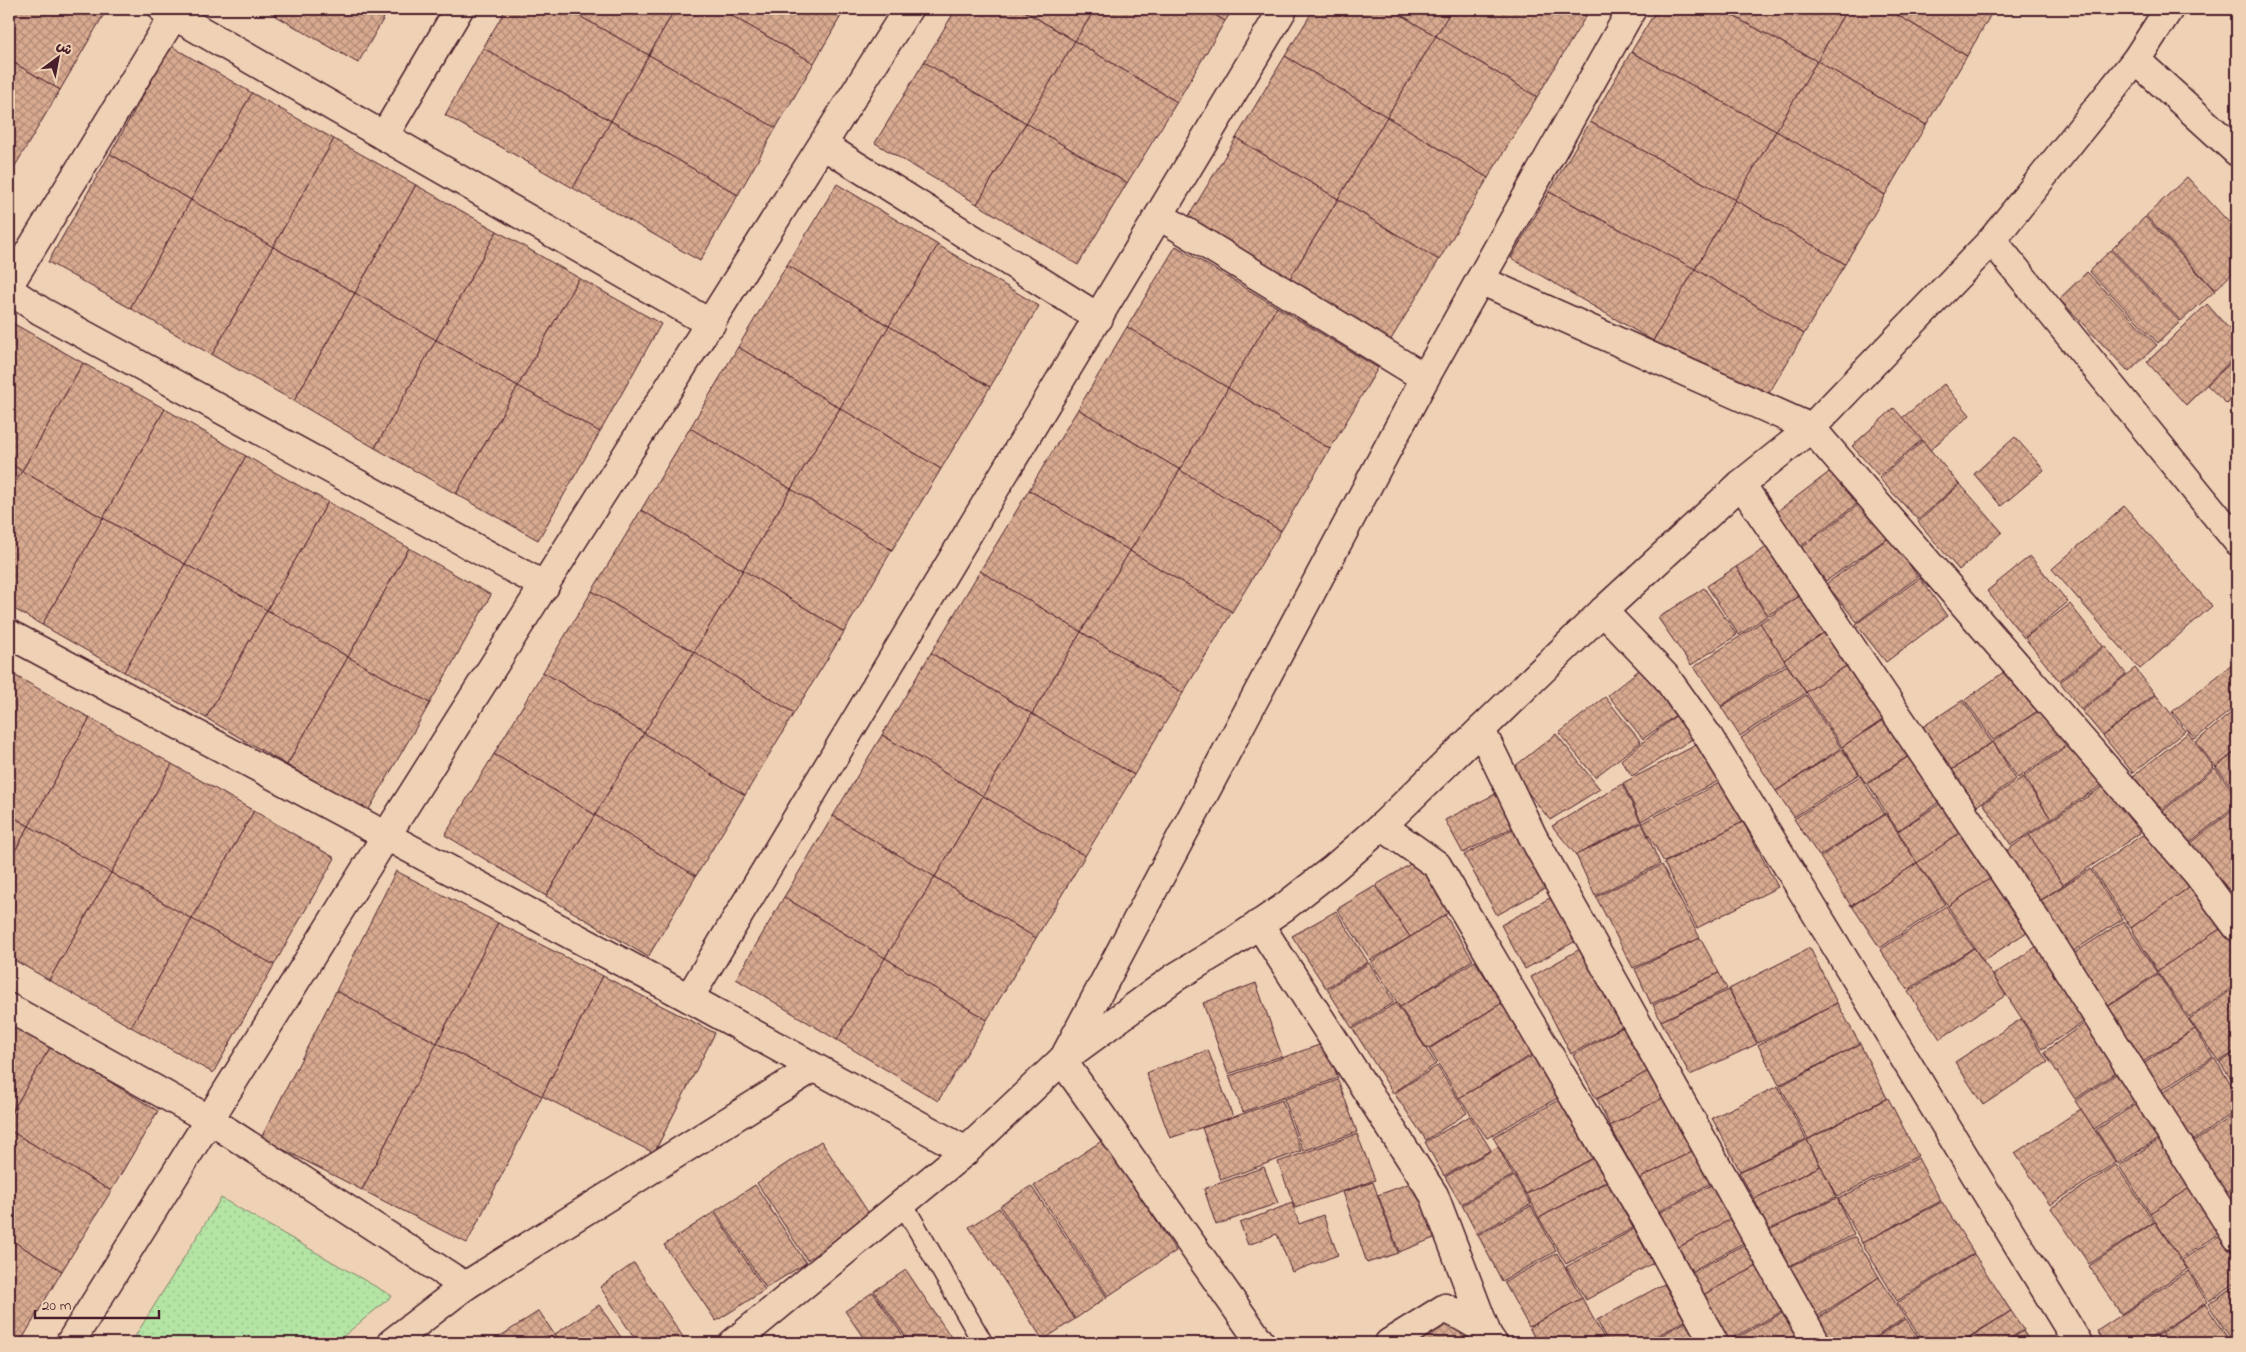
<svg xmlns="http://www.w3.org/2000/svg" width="2246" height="1352" font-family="'Indie Flower','Playpen Sans Arabic',sans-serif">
<defs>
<pattern id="garden-dots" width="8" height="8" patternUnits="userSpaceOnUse" patternTransform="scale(1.25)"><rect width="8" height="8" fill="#b4e5a5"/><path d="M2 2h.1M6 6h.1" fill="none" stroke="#9cc48e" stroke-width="1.8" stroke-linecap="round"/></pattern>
<pattern id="building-cross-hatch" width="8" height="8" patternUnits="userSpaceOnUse" patternTransform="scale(1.25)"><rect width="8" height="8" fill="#d8aa90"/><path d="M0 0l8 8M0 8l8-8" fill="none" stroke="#b18a76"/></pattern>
</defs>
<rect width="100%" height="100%" fill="#efd1b5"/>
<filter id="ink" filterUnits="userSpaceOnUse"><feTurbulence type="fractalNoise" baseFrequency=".02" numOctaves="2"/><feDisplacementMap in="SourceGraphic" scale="10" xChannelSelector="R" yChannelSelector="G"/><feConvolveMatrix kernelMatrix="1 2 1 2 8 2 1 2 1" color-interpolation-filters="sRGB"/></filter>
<g filter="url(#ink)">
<polygon fill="url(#garden-dots)" stroke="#7f8268" points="221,1198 392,1296 335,1343 131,1343"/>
<g fill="url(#building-cross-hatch)" stroke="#4a1f2b">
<polygon points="9,9 107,9 60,90 9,60"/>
<polygon points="264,9 389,9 358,63"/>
<polygon points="506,9 567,9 649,55 611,121 483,48"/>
<polygon points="567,9 675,9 649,55"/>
<polygon points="675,9 720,9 814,63 776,128 649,55"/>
<polygon points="720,9 845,9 814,63"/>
<polygon points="956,9 1021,9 1075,41 1026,123 924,62"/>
<polygon points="1021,9 1095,9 1075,41"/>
<polygon points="1095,9 1206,9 1225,21 1177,102 1075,41"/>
<polygon points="1206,9 1233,9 1225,21"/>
<polygon points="1314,9 1391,9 1436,36 1387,117 1285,56"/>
<polygon points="1391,9 1452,9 1436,36"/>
<polygon points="1452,9 1575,9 1586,16 1537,97 1436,36"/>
<polygon points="1575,9 1590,9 1586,16"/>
<polygon points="1657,9 1720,9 1817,61 1776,131 1631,52"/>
<polygon points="1720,9 1847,9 1817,61"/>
<polygon points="1847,9 1887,9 1967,56 1926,125 1817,61"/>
<polygon points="1887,9 1994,9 1967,56"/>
<polygon points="1436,36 1537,97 1488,178 1387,117"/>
<polygon points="1075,41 1177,102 1127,183 1026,123"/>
<polygon points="171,46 252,93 191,200 110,154"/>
<polygon points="483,48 611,121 573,188 445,115"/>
<polygon points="1631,52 1776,131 1735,200 1590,122"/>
<polygon points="649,55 776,128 738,195 611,121"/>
<polygon points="1285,56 1387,117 1338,199 1236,138"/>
<polygon points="9,60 60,90 12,171 9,169"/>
<polygon points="1817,61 1926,125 1885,195 1776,131"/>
<polygon points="924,62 1026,123 977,204 875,143"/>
<polygon points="252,93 334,139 273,247 191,200"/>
<polygon points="1387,117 1488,178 1439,260 1338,199"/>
<polygon points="611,121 738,195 700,261 573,188"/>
<polygon points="1590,122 1735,200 1695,269 1549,192"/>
<polygon points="1026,123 1127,183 1078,265 977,204"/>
<polygon points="1776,131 1885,195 1845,264 1735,200"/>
<polygon points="1236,138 1338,199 1289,280 1187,219"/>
<polygon points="334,139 416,185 355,293 273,247"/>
<polygon points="110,154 191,200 130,308 48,262"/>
<polygon points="2187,177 2237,231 2237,269 2215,290 2146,216"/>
<polygon points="837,184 938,245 889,326 787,265"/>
<polygon points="416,185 497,231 436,340 355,293"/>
<polygon points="1549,192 1695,269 1653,341 1511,258"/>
<polygon points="1338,199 1439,260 1390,341 1289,280"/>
<polygon points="191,200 273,247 212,355 130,308"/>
<polygon points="1735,200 1845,264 1804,334 1695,269"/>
<polygon points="2145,217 2215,291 2181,321 2112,249"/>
<polygon points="497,231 579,278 518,386 436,340"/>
<polygon points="938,245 1039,306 990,387 889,326"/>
<polygon points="1176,246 1277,307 1228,388 1127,327"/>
<polygon points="273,247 355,293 294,401 212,355"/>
<polygon points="2111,250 2180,322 2158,343 2089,271"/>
<polygon points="787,265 889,326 840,408 738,347"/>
<polygon points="1695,269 1804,334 1762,405 1653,341"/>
<polygon points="2087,272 2157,345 2129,372 2059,299"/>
<polygon points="579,278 661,324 600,432 518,386"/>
<polygon points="355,293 436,340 375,448 294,401"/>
<polygon points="2207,304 2237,338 2237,355 2186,405 2147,362"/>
<polygon points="1277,307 1378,368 1330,449 1228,388"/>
<polygon points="9,321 83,363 22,471 9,463"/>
<polygon points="889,326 990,387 941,469 840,408"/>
<polygon points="1127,327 1228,388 1180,470 1078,409"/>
<polygon points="436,340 518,386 456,494 375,448"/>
<polygon points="738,347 840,408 791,489 690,428"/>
<polygon points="2237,357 2237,394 2227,404 2207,385"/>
<polygon points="83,363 165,409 103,518 22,471"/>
<polygon points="1944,384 1970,415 1930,450 1902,418"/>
<polygon points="518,386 600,432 538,540 456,494"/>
<polygon points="1228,388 1330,449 1281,531 1180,470"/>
<polygon points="840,408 941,469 892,550 791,489"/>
<polygon points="1894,408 1922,440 1879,476 1852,446"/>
<polygon points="165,409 246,456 185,564 103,518"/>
<polygon points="1078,409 1180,470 1130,551 1029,490"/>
<polygon points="690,428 791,489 743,570 641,510"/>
<polygon points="2237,436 2237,451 2230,443"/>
<polygon points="2015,437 2044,470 2001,506 1974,474"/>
<polygon points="1923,441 1959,484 1918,520 1879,478"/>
<polygon points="246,456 328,502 267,610 185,564"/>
<polygon points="9,463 22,471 9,493"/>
<polygon points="1836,467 1862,500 1800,547 1775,513"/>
<polygon points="1180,470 1281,531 1232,612 1130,551"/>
<polygon points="22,471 103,518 42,625 9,606 9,493"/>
<polygon points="1960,484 2002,532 1959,570 1918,522"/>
<polygon points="791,489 892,550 844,632 743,570"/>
<polygon points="1029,490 1130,551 1081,632 980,571"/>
<polygon points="328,502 409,548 348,657 267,610"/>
<polygon points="1862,502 1889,537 1826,581 1801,548"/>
<polygon points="2124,506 2212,606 2140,669 2052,569"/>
<polygon points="641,510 743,570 694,652 592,591"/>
<polygon points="103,518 185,564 124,672 42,625"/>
<polygon points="1890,537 1918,577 1857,622 1826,584"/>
<polygon points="1776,541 1808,590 1768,615 1736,567"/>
<polygon points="409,548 491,595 430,703 348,657"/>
<polygon points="1130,551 1232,612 1183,693 1081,632"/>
<polygon points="2030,556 2068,602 2024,638 1987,591"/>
<polygon points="185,564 267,610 206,718 124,672"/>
<polygon points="1736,567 1767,616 1739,635 1707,586"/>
<polygon points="743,570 844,632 794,713 694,652"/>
<polygon points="980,571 1081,632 1032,714 931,653"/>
<polygon points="1920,578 1947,616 1886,662 1856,624"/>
<polygon points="1704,588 1737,635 1691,665 1658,618"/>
<polygon points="592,591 694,652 644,733 543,672"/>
<polygon points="1807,591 1831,628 1784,660 1760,623"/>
<polygon points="2070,604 2103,646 2059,681 2025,638"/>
<polygon points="267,610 348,657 287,765 206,718"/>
<polygon points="1760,623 1786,663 1721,706 1694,667"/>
<polygon points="1831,628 1853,662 1806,692 1784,660"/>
<polygon points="1081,632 1183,693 1134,775 1032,714"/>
<polygon points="2105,646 2126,674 2081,710 2060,682"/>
<polygon points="694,652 794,713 745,795 644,733"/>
<polygon points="931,653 1032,714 983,796 882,735"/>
<polygon points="348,657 430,703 368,811 287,765"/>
<polygon points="2237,661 2237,705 2195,739 2172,712"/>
<polygon points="1649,662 1684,709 1643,739 1608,695"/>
<polygon points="1853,662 1889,716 1842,747 1806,692"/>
<polygon points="1787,665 1806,693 1740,736 1721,707"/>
<polygon points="2012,666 2044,707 1993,740 1965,700"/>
<polygon points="2135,668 2155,694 2103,736 2082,711"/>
<polygon points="9,672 90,718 29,826 9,815"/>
<polygon points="543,672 644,733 595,815 494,754"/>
<polygon points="1806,695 1841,748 1776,791 1741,738"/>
<polygon points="2156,695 2185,731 2133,773 2103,736"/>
<polygon points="1605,697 1641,742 1595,777 1559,733"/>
<polygon points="1963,700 1992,742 1950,771 1921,728"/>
<polygon points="2044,707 2070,743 2018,778 1993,742"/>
<polygon points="2237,708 2237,750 2216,767 2196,742"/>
<polygon points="1684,709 1704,732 1632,776 1621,760"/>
<polygon points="1032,714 1134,775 1085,856 983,796"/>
<polygon points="1889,716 1913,753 1866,784 1842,747"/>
<polygon points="90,718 172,764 111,873 29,826"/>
<polygon points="644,733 745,795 696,876 595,815"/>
<polygon points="2188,733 2214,767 2162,810 2133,776"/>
<polygon points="1556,734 1600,789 1550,820 1510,770"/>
<polygon points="882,735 983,796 935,877 833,816"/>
<polygon points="1702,742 1722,779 1641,821 1623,783"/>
<polygon points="1993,742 2016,779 1974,808 1949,772"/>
<polygon points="2074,742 2103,784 2051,819 2024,776"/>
<polygon points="1842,749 1859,774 1794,817 1776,791"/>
<polygon points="2237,751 2237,793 2216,767"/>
<polygon points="494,754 595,815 546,896 445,835"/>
<polygon points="1912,754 1943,799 1898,831 1868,784"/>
<polygon points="172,764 254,811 192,919 111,873"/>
<polygon points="2215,768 2237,796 2237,804 2189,843 2163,811"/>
<polygon points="1860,776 1885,814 1819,856 1794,819"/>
<polygon points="2023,777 2051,819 2011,845 1983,803"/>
<polygon points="1723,781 1743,822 1664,862 1642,823"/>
<polygon points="1622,784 1641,822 1576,855 1552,826"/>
<polygon points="2105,785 2140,833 2063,885 2029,835"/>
<polygon points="1503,790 1521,823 1463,853 1445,820"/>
<polygon points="983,796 1085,856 1036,938 935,877"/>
<polygon points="1944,801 1964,830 1917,863 1898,831"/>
<polygon points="2237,806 2237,882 2227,890 2190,844"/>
<polygon points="254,811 335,858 274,965 192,919"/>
<polygon points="1886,814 1917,863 1851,906 1820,857"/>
<polygon points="9,815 29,826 9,862"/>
<polygon points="595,815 696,876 648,957 546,896"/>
<polygon points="833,816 935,877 885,958 784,897"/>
<polygon points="1743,822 1778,887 1697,928 1664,863"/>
<polygon points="1642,823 1660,864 1595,896 1576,855"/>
<polygon points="1522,824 1555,883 1497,915 1464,855"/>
<polygon points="29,826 111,873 49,980 9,957 9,862"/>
<polygon points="1964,830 1994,876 1948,906 1917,863"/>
<polygon points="2150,830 2194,884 2131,928 2092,869"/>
<polygon points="2029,835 2063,885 2037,903 2003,853"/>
<polygon points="1417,860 1451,911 1410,937 1376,885"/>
<polygon points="1917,863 1945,904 1880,948 1852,906"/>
<polygon points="1662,865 1700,938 1633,968 1596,897"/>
<polygon points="2090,869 2123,919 2070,953 2037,903"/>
<polygon points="396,871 498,923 437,1043 336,991"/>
<polygon points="111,873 192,919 131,1027 49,980"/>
<polygon points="1994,876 2030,930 1983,961 1948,906"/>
<polygon points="935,877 1036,938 987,1020 885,958"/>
<polygon points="2194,884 2223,927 2157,971 2131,928"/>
<polygon points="2237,885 2237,917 2221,898"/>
<polygon points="1375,886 1410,937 1371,960 1337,909"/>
<polygon points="1559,893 1583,937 1525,969 1501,925"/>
<polygon points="784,897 885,958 837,1040 736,979"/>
<polygon points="1946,906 1973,948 1908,990 1880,950"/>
<polygon points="1336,911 1368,962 1326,988 1292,936"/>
<polygon points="1445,915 1473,960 1400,1007 1371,962"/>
<polygon points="192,919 274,965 213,1073 131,1027"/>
<polygon points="2124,921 2157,973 2105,1008 2071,955"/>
<polygon points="498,923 603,976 542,1096 437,1043"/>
<polygon points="2223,927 2237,943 2237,984 2189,1017 2157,971"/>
<polygon points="1700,938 1719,973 1651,1004 1635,969"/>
<polygon points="1587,945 1629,1023 1571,1054 1531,977"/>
<polygon points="2039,945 2088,1019 2042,1049 1993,975"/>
<polygon points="1810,948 1837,1003 1758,1043 1729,989"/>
<polygon points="1974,948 2006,995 1940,1039 1908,992"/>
<polygon points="885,958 987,1020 938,1101 837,1040"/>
<polygon points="1475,961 1502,1003 1427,1049 1400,1007"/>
<polygon points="1369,963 1394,1002 1352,1028 1327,989"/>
<polygon points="1719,973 1727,989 1661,1021 1653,1005"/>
<polygon points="2158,974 2195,1029 2141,1063 2106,1008"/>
<polygon points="603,976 715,1033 654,1153 542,1096"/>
<polygon points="1256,983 1282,1056 1228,1074 1203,1003"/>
<polygon points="2237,986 2237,1050 2219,1062 2189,1019"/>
<polygon points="1729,990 1757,1044 1690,1075 1661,1021"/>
<polygon points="336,991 437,1043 362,1190 261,1138"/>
<polygon points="1396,1003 1436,1064 1393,1093 1353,1029"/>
<polygon points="1502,1003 1533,1054 1459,1098 1429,1049"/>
<polygon points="1837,1003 1860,1044 1779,1085 1758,1045"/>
<polygon points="2021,1019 2048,1062 1983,1105 1955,1062"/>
<polygon points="2089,1020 2121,1069 2075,1099 2044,1052"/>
<polygon points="9,1021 51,1046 9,1117"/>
<polygon points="1630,1023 1654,1068 1596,1099 1573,1055"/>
<polygon points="2195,1029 2213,1057 2160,1091 2143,1064"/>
<polygon points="437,1043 542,1096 467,1243 362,1190"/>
<polygon points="1325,1043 1338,1078 1243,1112 1229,1076"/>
<polygon points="1860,1044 1887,1098 1808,1139 1780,1086"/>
<polygon points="51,1046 158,1111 111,1191 9,1130 9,1117"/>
<polygon points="1208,1050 1233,1117 1170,1138 1146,1073"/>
<polygon points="2237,1051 2237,1087 2220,1063"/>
<polygon points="1534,1055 1561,1096 1487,1138 1459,1098"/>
<polygon points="2214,1058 2237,1093 2237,1110 2191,1142 2160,1094"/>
<polygon points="1437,1066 1467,1113 1426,1140 1394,1093"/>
<polygon points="1654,1068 1668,1095 1610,1126 1597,1099"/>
<polygon points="2122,1070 2140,1099 2094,1129 2075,1101"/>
<polygon points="1338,1080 1357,1132 1303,1151 1284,1099"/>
<polygon points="1778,1086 1806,1139 1740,1171 1712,1118"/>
<polygon points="1668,1095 1698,1148 1639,1179 1610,1126"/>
<polygon points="1562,1098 1595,1157 1526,1194 1493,1137"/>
<polygon points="1888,1098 1918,1156 1837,1197 1807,1140"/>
<polygon points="1282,1100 1301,1151 1221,1180 1202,1128"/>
<polygon points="2142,1100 2164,1135 2118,1164 2096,1130"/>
<polygon points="2081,1109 2116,1163 2050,1205 2015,1153"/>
<polygon points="2237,1113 2237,1185 2226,1193 2192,1143"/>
<polygon points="1470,1116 1491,1150 1444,1176 1425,1142"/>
<polygon points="9,1130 111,1191 62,1271 9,1239"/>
<polygon points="1357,1134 1375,1180 1295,1208 1278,1162"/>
<polygon points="2166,1135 2196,1184 2150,1213 2119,1166"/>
<polygon points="1103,1140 1176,1251 1108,1296 1034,1186"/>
<polygon points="1807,1140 1820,1166 1754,1199 1739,1172"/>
<polygon points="821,1141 872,1218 807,1260 757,1183"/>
<polygon points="1498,1147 1513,1175 1461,1204 1445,1177"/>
<polygon points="1698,1148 1715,1181 1658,1212 1639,1179"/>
<polygon points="1594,1158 1607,1181 1539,1218 1527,1194"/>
<polygon points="1918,1158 1941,1201 1862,1243 1838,1199"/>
<polygon points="2116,1165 2154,1222 2089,1264 2051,1208"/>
<polygon points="1821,1166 1836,1197 1769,1230 1754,1199"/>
<polygon points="1264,1167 1278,1203 1216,1225 1204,1189"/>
<polygon points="1514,1176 1531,1204 1477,1234 1462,1205"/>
<polygon points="1419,1180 1439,1236 1399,1252 1378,1195"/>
<polygon points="1609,1181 1633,1228 1566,1264 1539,1218"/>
<polygon points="1373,1182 1398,1253 1367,1263 1343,1192"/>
<polygon points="1717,1182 1735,1217 1677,1248 1659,1213"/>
<polygon points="2196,1184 2227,1228 2180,1259 2150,1213"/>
<polygon points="755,1185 806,1263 766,1288 715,1211"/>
<polygon points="1031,1186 1107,1297 1075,1319 1000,1206"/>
<polygon points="2237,1187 2237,1212 2226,1195"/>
<polygon points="1837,1198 1854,1235 1787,1267 1769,1230"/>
<polygon points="1942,1202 1974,1253 1897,1301 1862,1243"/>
<polygon points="1292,1203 1299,1224 1323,1215 1338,1255 1292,1272 1277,1234 1248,1245 1240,1223"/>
<polygon points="1531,1206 1556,1251 1502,1281 1478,1235"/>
<polygon points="999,1208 1075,1319 1043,1340 969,1227"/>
<polygon points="714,1212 765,1290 716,1321 664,1245"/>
<polygon points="1735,1217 1747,1241 1690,1272 1677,1248"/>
<polygon points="2155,1222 2187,1269 2121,1314 2089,1266"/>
<polygon points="1634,1229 1653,1263 1586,1300 1566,1267"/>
<polygon points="2228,1230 2237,1245 2237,1282 2209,1301 2182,1260"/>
<polygon points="1855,1237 1879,1277 1812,1320 1787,1268"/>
<polygon points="9,1239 62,1271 20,1343 9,1343"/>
<polygon points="1749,1242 1761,1264 1703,1295 1691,1273"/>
<polygon points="1557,1253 1582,1298 1529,1327 1504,1282"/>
<polygon points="1974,1254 2011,1311 1959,1343 1925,1343 1897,1303"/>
<polygon points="634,1263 685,1340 681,1343 638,1343 600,1287"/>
<polygon points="1761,1264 1785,1310 1728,1340 1703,1295"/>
<polygon points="906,1270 955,1343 910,1343 874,1291"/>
<polygon points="2188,1271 2207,1302 2143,1343 2105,1343 2097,1331"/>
<polygon points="1879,1277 1905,1318 1866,1343 1828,1343 1813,1322"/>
<polygon points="1664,1284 1685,1321 1643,1343 1608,1343 1597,1320"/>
<polygon points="2237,1285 2237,1343 2234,1343 2208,1304"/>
<polygon points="873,1292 908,1343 867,1343 845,1311"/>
<polygon points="1582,1298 1604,1338 1595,1343 1537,1343 1529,1327"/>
<polygon points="2205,1304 2231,1343 2168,1343 2161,1333"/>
<polygon points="599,1305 625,1343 562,1343 555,1334"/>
<polygon points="539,1311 560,1343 490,1343"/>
<polygon points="1786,1311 1803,1343 1729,1343 1728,1342"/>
<polygon points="2011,1311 2024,1330 2003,1343 1961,1343"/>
<polygon points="1451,1319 1467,1343 1415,1343"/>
<polygon points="1906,1319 1922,1343 1868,1343"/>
<polygon points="1686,1322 1697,1343 1646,1343"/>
<polygon points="2023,1331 2031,1343 2005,1343"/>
<polygon points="2161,1333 2168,1343 2146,1343"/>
</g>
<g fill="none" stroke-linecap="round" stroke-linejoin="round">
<g stroke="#4a1f2b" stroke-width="22">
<polyline id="service" points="903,1204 983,1343"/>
</g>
<g stroke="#4a1f2b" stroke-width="31">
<g id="pedestrian">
<polyline points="2136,60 2237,152"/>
<polyline points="1992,240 2237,541"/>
<polyline points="1811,428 2197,873 2237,927"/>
<polyline points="1741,484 2046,935 2237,1237"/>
<polyline points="1603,611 1666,677 1708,736 2078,1343"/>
<polyline points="1481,730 1533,837 1816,1343"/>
<polyline points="1382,826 1437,865 1649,1224 1714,1343"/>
<polyline points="1259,924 1434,1195 1487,1334"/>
<polyline points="1062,1060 1261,1343"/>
</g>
</g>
<g stroke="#4a1f2b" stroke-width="31">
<g id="minor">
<polyline points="163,9 711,324"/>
<polyline points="384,136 459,9"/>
<polyline points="823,145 1099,318"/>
<polyline points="1160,216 1425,378"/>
<polyline points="1480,280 1811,428"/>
<polyline points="9,285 174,15"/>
<polyline points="9,290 41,311 545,586"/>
<polyline points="9,634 689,998 966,1151"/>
<polyline points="689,998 1283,9"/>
<polyline points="9,1008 210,1120 465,1286"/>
<polyline points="1066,1054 1425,378 1632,9"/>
<polyline points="70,1343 386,836 908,9"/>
<polyline points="391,1343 465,1286 813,1068"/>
<polyline points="733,1343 966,1151 1062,1060 1174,978 1230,944 1283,908 1334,868 1382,826 1603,611 1741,484 1811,428 1992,240 2136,60 2169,9"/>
<path d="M1389 1343 1445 1308C1463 1317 1482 1325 1493 1343"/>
</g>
</g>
<use href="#service" stroke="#efd1b5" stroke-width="19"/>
<use href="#pedestrian" stroke="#efd1b5" stroke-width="28"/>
<use href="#minor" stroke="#efd1b5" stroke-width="28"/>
</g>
</g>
<rect width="2246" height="1352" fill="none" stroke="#efd1b5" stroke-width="30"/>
<rect x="15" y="15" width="2216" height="1322" fill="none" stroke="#4a1f2b" stroke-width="2" filter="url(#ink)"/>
<g transform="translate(58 58) rotate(32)" stroke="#efd1b5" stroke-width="4" paint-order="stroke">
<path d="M0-4L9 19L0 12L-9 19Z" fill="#4a1f2b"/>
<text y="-8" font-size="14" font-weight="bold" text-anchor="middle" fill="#4a1f2b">ش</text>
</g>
<path d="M35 1310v8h124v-8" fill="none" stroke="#4a1f2b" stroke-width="2.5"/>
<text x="42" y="1310" font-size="15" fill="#4a1f2b" stroke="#efd1b5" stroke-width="4" paint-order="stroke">20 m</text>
</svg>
